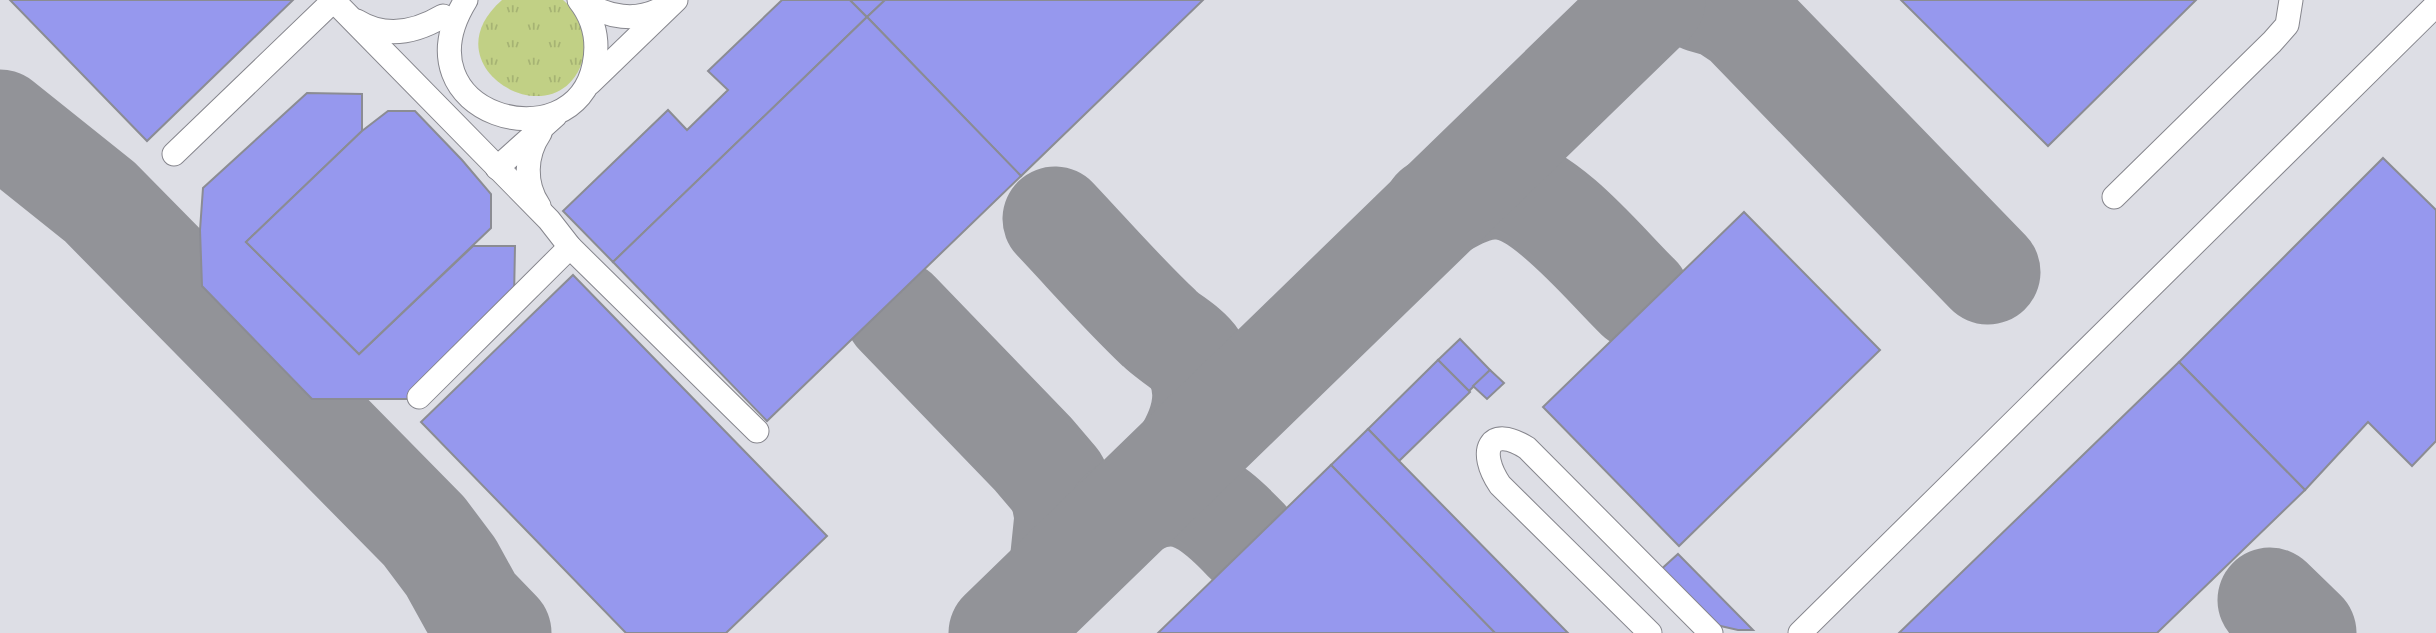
<svg xmlns="http://www.w3.org/2000/svg" width="2436" height="633" font-family="'Sofia Sans Condensed',sans-serif">
<defs>
<pattern id="grass-tufts" width="24" height="20" patternUnits="userSpaceOnUse" patternTransform="scale(1.75)"><rect width="24" height="20" fill="#c1d085"/><path d="M3 7l-1-3M5 7V3M7 7l1-3M15 17l-1-3M17 17v-4M19 17l1-3" fill="none" stroke="#a6b373"/></pattern>
</defs>
<rect width="100%" height="100%" fill="#dddee5"/>
<path fill="url(#grass-tufts)" d="M502 0H563C578 13 589 31 585 52 565 147 423 69 502 0Z"/>
<g fill="none" stroke-linecap="round" stroke-linejoin="round">
<g stroke="#929398" stroke-width="105">
<polyline points="1702,0 1723,6 1744,20 1988,272"/>
<polyline points="0,122 100,202 424,531 451,567 472,605 499,633"/>
<path d="M1435 210C1456 197 1480 183 1506 188 1550 196 1606 266 1638 297"/>
<path d="M1055 219C1089 255 1122 293 1159 328 1169 338 1187 347 1195 359 1214 391 1202 427 1185 455"/>
<polyline points="897,313 1033,454 1056,481 1063,495 1067,516 1061,574"/>
<path d="M1120 514C1173 475 1206 498 1246 540"/>
<polyline points="2270,600 2304,633"/>
<polyline points="1001,633 1653,0"/>
</g>
</g>
<g fill="#9698ee" stroke="#8b8c93" stroke-width="2">
<polygon points="10,0 293,0 147,141"/>
<polygon points="782,0 850,0 867,17 613,262 563,211 668,110 687,130 728,90 708,71"/>
<polygon points="850,0 885,0 867,17"/>
<polygon points="885,0 1203,0 1021,176 867,17"/>
<polygon points="1901,0 2196,0 2048,146"/>
<polygon points="867,17 1021,176 767,421 613,262"/>
<polygon points="307,93 362,94 362,131 246,242 359,354 473,246 515,246 514,298 408,399 312,399 202,286 200,230 203,188"/>
<polygon points="388,111 415,111 462,160 491,194 491,228 359,354 246,242 362,131"/>
<polygon points="2383,158 2436,210 2436,441 2412,466 2368,422 2305,490 2179,362"/>
<polygon points="1744,212 1880,350 1679,546 1543,407"/>
<polygon points="573,275 827,536 726,633 626,633 421,422"/>
<polygon points="1460,339 1490,370 1469,391 1438,360"/>
<polygon points="1438,360 1470,392 1399,461 1368,429"/>
<polygon points="2179,362 2305,490 2157,633 1899,633"/>
<polygon points="1490,370 1504,383 1487,399 1473,386"/>
<polygon points="1368,429 1399,461 1568,633 1495,633 1331,465"/>
<polygon points="1331,465 1495,633 1158,633"/>
<polygon points="1678,554 1753,630 1738,630 1712,624 1657,573"/>
</g>
<g fill="none" stroke-linecap="round" stroke-linejoin="round">
<g stroke="#86868d" stroke-width="25">
<g id="lane">
<polyline points="333,0 549,220 570,247 757,431"/>
<path d="M466 0C395 115 574 165 594 65 599 41 595 20 579 0"/>
<path d="M582 0C606 18 638 23 664 7"/>
<path d="M357 21C386 39 416 32 443 16"/>
<polyline points="590,83 676,0"/>
<polyline points="174,154 333,1"/>
<polyline points="497,168 555,116"/>
<polyline points="2114,197 2272,42 2287,25 2291,0"/>
<path d="M539 206C524 184 525 155 540 133"/>
<polyline points="419,397 570,247"/>
<path d="M1650 633 1500 485C1477 451 1489 424 1527 448L1711 633"/>
<polyline points="1800,633 2436,5"/>
</g>
</g>
<use href="#lane" stroke="#fff" stroke-width="23"/>
</g>
</svg>
